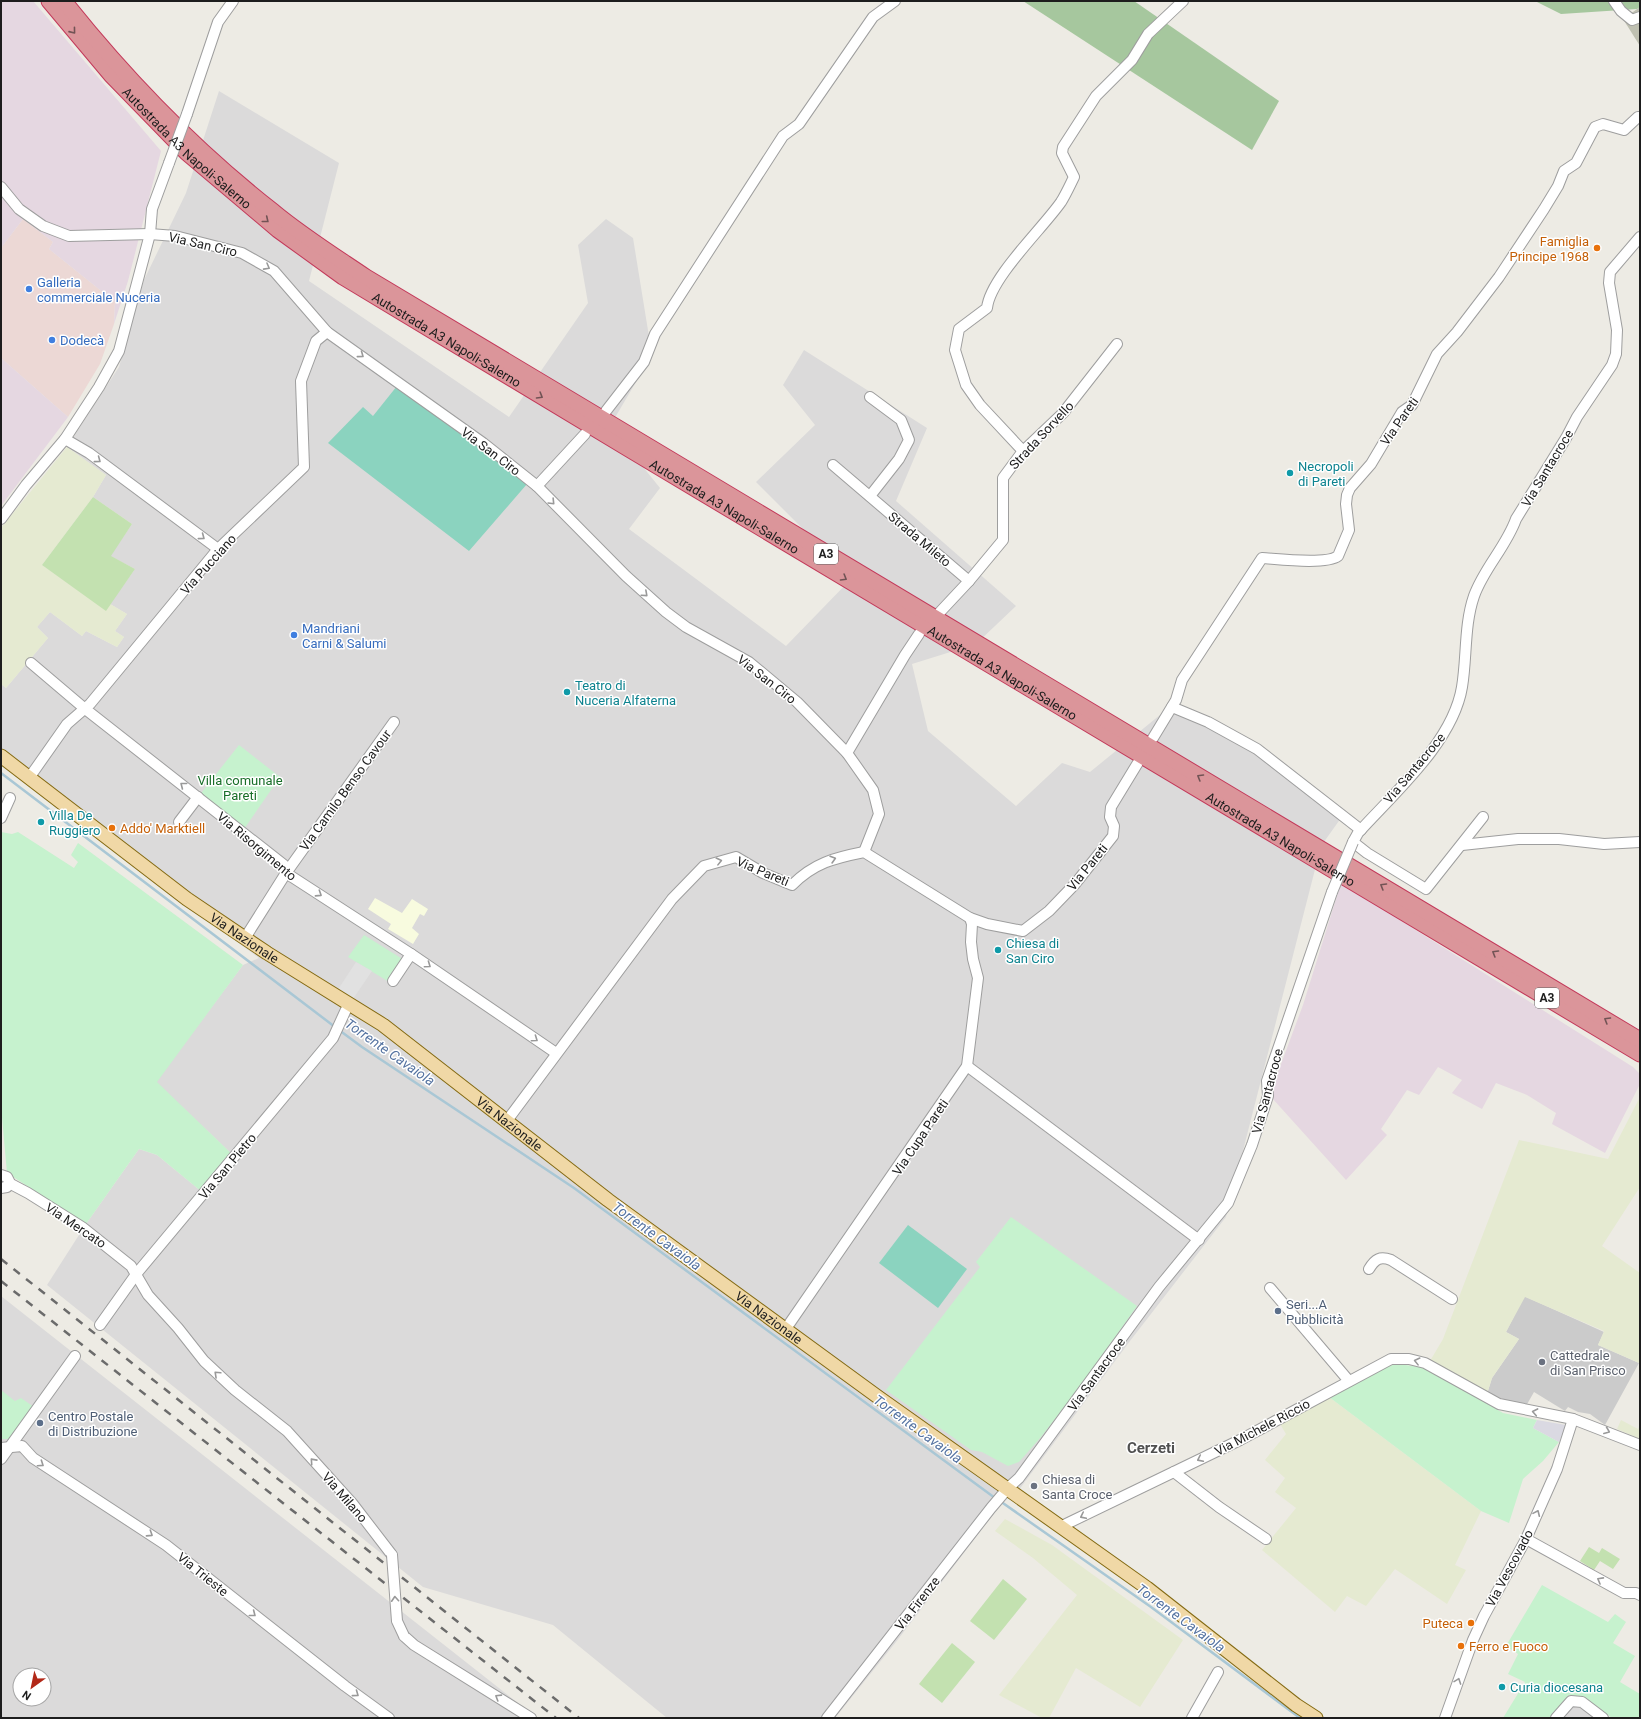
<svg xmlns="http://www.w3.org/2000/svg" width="1641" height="1719" font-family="Roboto,sans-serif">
<rect width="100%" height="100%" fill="#edebe4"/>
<g fill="#dbdada" fill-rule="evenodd">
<polygon points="219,91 339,163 309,281 509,417 588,303 578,245 606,219 633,238 652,355 610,426 660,488 629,529 786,646 852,578 756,482 815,425 783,385 804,350 927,428 896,501 1016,606 976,644 912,664 928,731 1016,806 1062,763 1090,772 1171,706 1247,738 1346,811 1321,846 1226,1217 1130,1341 1015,1495 1005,1499 896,1642 835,1718 667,1718 553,1625 423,1587 47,1285 86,1224 139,1149 157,1155 202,1192 235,1157 156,1082 243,965 259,958 66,815 1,764 1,684 6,688 48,638 37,627 50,612 82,636 86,631 117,647 124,637 115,631 127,614 110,604 135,569 110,556 132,524 93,497 106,475 67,447 119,367 144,280 186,193"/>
<path d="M1 1296 537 1718H1ZM20 1675H44V1699H20Z"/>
<polygon points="1581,1705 1596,1718 1559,1718 1567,1709"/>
</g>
<polygon fill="#ecd8d5" points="23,219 53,242 49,249 115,302 114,324 100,364 68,417 1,358 1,248"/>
<g fill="#e5d7e1">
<polygon points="1,1 33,1 161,151 128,281 114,324 115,302 49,249 53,242 23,219 1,248"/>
<polygon points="1,358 68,417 1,506"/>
<polygon points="1341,883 1633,1067 1640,1074 1640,1084 1605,1153 1552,1124 1556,1113 1527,1095 1496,1083 1482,1109 1452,1093 1462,1080 1438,1067 1419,1095 1407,1090 1381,1129 1387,1135 1346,1180 1272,1098 1274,1083 1303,1005"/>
</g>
<polygon fill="#f8fbdf" points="375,898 402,913 412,899 428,909 424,916 420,914 412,928 419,934 413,944 388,929 391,924 368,909"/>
<polygon fill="#cbcbcb" points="1524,1296 1604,1332 1598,1345 1639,1363 1605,1425 1590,1414 1578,1412 1568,1407 1565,1411 1534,1392 1526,1406 1487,1394 1492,1378 1519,1339 1506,1332"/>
<polygon fill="#bfc0b1" points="1640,7 1640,46 1623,19"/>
<g fill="#e5ead1">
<polygon points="67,447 106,475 93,497 42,565 106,610 110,604 127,614 115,631 124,637 117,647 86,631 82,636 50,612 37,627 48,638 6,688 1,684 1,528"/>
<polygon points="1640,1097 1640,1187 1602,1246 1640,1273 1639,1363 1598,1345 1604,1331 1525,1297 1506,1332 1519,1339 1492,1378 1487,1394 1430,1361 1443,1339 1519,1140 1608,1159"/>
<polygon points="1329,1397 1481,1511 1455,1565 1466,1570 1447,1604 1395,1569 1366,1606 1347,1596 1335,1612 1262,1550 1296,1508 1275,1492 1285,1478 1265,1460 1286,1434 1280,1424"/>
<polygon points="1621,1420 1638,1429 1640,1424 1640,1439 1617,1429"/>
<polygon points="1005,1519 1052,1545 1183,1640 1140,1707 1076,1668 1049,1718 1042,1718 999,1695 1077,1595 1033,1558 995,1531"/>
</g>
<g fill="#c3e1b0">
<polygon points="93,497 132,524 111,556 135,569 106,611 42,565"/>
<polygon points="1589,1547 1599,1553 1602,1548 1620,1559 1613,1569 1600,1561 1594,1570 1580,1561"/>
<polygon points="1003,1579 1027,1599 994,1640 970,1621"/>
<polygon points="952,1643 975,1662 942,1703 919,1684"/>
</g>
<g fill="#a6c79e">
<polygon points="1023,1 1134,1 1279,101 1252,150"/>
<polygon points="1535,1 1640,1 1640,7 1637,9 1561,14"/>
</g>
<g fill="#c6f2ce">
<polygon points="239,745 280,777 244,829 198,797"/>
<polygon points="1,832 12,834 18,832 74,868 78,862 71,855 78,843 243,965 157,1082 235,1157 202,1192 157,1155 139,1149 86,1224 7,1173 1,1106"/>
<polygon points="364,935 404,960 389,982 348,957"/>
<polygon points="1011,1217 1137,1306 1079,1388 1041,1437 1019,1462 1008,1466 982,1452 971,1450 886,1390 980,1267 976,1262"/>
<polygon points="1398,1364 1427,1368 1503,1413 1537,1420 1533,1428 1559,1442 1543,1461 1523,1479 1509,1523 1481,1511 1329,1397 1388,1366"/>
<polygon points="1,1390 15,1401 21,1398 34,1407 10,1439 1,1439"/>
<polygon points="1542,1585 1608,1622 1615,1614 1626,1622 1613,1643 1635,1656 1620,1682 1640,1694 1640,1718 1612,1718 1584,1697 1569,1695 1549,1718 1503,1718 1525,1682 1508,1674 1518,1654 1506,1646"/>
</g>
<g fill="#8bd3bf">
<polygon points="397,386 527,484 469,551 328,443 363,407 373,416"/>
<polygon points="908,1225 967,1269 938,1308 879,1263"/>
</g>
<polygon fill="#e1e1e1" points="356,962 372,971 353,999 337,991"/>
<polygon fill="#dad9e2" points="1537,1420 1566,1425 1559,1442 1533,1428"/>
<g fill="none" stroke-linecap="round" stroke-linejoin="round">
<g stroke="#a9c7d5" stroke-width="2.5">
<polyline points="1,773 335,1027"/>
<polyline points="339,1030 362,1047 574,1188 995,1498"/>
<polyline points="1000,1501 1151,1607 1300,1718"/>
</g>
<g stroke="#9e9e9e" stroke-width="12">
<g id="minor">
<polyline points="1614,1 1621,11 1632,20 1640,17"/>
<polyline points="187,114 218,22 233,1"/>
<polyline points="1,187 19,209 43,226 69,236 150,234 175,236 242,253 274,271 327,332 483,443 537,486 626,576 666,612 686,627 749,662 797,702 847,753 873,790 879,814 864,852"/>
<polyline points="870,397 901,420 909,440 899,459 870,496"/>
<polyline points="606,411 644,362 655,334 783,136 799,124 873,17 895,1"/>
<polyline points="65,439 89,453 218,549"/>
<path d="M1023 451 980 405 966 385 955 350 959 329 987 308C990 278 1043 228 1061 202 1066 194 1070 185 1074 177L1062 153 1063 147 1096 96 1132 60 1148 34 1183 1"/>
<polyline points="833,465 969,581"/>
<polyline points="537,486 585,434"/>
<polyline points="1,519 26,485 65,439 99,387 119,351 150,234 152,209 169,163"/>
<polyline points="940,612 969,581 1003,540 1003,478 1023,451 1063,413 1117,344"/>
<polyline points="31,663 84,708 284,865 286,873 411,954 556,1053"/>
<polyline points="1172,707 1208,722 1257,749 1361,830"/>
<path d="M1153 738 1176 700 1182 680 1262 558C1278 559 1326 565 1338 556L1349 530 1346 504 1347 495 1350 488 1371 464 1402 412 1412 405 1437 354 1457 332 1499 277 1544 209 1558 186 1564 171 1576 163 1595 127 1603 124 1624 130 1638 117H1640"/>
<polyline points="847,753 905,655 919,634"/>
<polyline points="29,778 67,724 90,704 218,549 304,467 301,381 316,341 327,332"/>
<path d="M1483 817 1426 889 1367 853 1353 842 1358 833C1394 793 1453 742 1462 687 1467 657 1464 625 1474 596 1484 568 1506 547 1516 519L1566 438 1577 417 1612 365 1616 354 1617 330 1609 283 1610 272 1640 237"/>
<polyline points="1,818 10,798"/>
<polyline points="179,822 198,797"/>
<polyline points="1462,845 1518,839 1559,839 1604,844 1640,842"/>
<polyline points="245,938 286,873 394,722"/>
<polyline points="393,981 411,954"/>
<polyline points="967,1066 1199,1240"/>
<path d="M506 1122 672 899 704 866 736 857 763 873 792 885C814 863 834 858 864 852L970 918 987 924 1023 931 1049 911 1075 884 1113 836 1114 826 1110 817 1111 807 1139 761"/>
<polyline points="1,1175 7,1177 9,1181 7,1187 1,1188"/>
<polyline points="9,1183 28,1193 82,1227 131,1266 148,1295 178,1328 204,1361 235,1390 287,1431 352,1503 392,1555"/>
<path d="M1369 1269C1375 1259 1380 1256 1391 1260L1452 1299"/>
<polyline points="1270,1288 1349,1381"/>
<polyline points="100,1325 137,1273 333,1038 349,1003"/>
<polyline points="785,1330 967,1066 978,978 973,959 971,942 972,924 970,918"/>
<polyline points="1,1448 22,1446 33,1458 166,1545 345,1686 389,1718"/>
<polyline points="1,1459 75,1356"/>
<polyline points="1174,1472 1219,1507 1266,1539"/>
<polyline points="1062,1526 1240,1440 1391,1359 1409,1359 1425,1363 1499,1404 1573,1419 1640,1445"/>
<polyline points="1526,1539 1624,1593 1636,1593 1640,1595"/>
<polyline points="404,1636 414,1645 531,1718"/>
<polyline points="827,1718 991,1508 1008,1488 1019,1478 1159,1287 1228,1203 1252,1145 1268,1096 1267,1081 1332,892"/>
<polyline points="1192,1718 1218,1672"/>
<polyline points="1445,1718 1473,1640 1484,1616 1526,1539 1557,1469 1573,1419"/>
<polyline points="1556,1718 1571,1701 1582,1702 1603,1718"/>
</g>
</g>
<g stroke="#846a12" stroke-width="15">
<g id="major">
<path id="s1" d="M1 756 187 899 267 953 383 1025 608 1200 878 1397 1147 1588 1296 1705 1316 1718"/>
</g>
</g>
<g stroke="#c3395a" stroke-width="17">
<g id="highway">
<path id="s2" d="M49 1 111 75 187 153 278 230 343 277 627 448 1640 1054"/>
<path d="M64 1C126 79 196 151 274 212 303 236 335 256 366 277L1640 1040"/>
</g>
</g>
<use href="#minor" stroke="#fff" stroke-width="10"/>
<use href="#major" stroke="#f0d8a6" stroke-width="13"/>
<use href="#highway" stroke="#db959a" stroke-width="15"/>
<g stroke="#6b6b6b" stroke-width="2.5" stroke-dasharray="8 8" stroke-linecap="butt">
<polyline points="1,1259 579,1718"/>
<polyline points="1,1281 556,1718"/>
</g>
<g stroke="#9e9e9e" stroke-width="12" stroke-linecap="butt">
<g id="minor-bridge">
<polyline points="169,163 187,114"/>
<polyline points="1332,892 1353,842"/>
<polyline points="392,1555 397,1621 404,1636"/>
</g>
</g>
<use href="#minor-bridge" stroke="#fff" stroke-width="10"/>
</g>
<defs><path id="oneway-chevron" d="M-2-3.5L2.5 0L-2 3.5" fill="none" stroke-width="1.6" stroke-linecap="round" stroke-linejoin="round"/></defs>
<g stroke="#725355">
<use href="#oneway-chevron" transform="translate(73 31) rotate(51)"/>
<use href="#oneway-chevron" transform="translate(266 220) rotate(39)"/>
<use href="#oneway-chevron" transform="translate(540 396) rotate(31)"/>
<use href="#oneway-chevron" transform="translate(844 578) rotate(31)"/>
<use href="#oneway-chevron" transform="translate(1200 777) rotate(-149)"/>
<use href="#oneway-chevron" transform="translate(1383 886) rotate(-149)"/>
<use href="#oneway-chevron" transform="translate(1495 953) rotate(-149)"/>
<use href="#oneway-chevron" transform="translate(1607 1020) rotate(-149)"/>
</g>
<g stroke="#999">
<use href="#oneway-chevron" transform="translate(267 267) rotate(29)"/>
<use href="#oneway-chevron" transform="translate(361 355) rotate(36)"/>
<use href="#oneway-chevron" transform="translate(98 460) rotate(37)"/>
<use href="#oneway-chevron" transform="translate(552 502) rotate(46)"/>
<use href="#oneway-chevron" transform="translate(202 537) rotate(37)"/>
<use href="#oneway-chevron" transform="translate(645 594) rotate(42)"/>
<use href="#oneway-chevron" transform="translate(183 785) rotate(-142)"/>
<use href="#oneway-chevron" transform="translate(833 859) rotate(-16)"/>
<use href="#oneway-chevron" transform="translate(719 861) rotate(-14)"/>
<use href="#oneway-chevron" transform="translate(319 894) rotate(33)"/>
<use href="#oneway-chevron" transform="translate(428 965) rotate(35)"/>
<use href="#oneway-chevron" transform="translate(535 1039) rotate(35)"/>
<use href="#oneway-chevron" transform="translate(1417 1361) rotate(-166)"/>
<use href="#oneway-chevron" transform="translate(217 1374) rotate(-137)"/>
<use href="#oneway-chevron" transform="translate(1535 1412) rotate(-169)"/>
<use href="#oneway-chevron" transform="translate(1607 1431) rotate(22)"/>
<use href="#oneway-chevron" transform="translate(1200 1459) rotate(154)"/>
<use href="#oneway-chevron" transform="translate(313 1461) rotate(-132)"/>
<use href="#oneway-chevron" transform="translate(41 1464) rotate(34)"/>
<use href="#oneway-chevron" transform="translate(1537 1513) rotate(-66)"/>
<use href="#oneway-chevron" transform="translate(1083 1516) rotate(154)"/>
<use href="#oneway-chevron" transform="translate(150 1534) rotate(33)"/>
<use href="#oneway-chevron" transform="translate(1600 1580) rotate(-151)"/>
<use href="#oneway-chevron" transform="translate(395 1599) rotate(-94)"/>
<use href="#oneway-chevron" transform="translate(253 1614) rotate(38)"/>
<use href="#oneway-chevron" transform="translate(1458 1681) rotate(-70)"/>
<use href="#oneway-chevron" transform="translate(356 1694) rotate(36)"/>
<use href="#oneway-chevron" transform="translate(498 1697) rotate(-148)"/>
</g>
<g fill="#e8710a" stroke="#fff" stroke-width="1.5">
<circle cx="1597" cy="248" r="4"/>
<circle cx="112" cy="828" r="4"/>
<circle cx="1471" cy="1623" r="4"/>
<circle cx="1461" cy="1646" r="4"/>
</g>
<g fill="#3f7fe0" stroke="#fff" stroke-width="1.5">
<circle cx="29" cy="289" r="4"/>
<circle cx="52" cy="340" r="4"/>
<circle cx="294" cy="635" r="4"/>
</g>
<g fill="#0f9aa8" stroke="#fff" stroke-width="1.5">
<circle cx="1290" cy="473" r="4"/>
<circle cx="567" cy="692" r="4"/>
<circle cx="41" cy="822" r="4"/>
<circle cx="998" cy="950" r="4"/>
<circle cx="1502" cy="1687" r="4"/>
</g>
<g fill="#5c6f8a" stroke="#fff" stroke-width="1.5">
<circle cx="1278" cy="1311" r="4"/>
<circle cx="40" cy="1423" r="4"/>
</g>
<g fill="#6b7280" stroke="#fff" stroke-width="1.5">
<circle cx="1542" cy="1362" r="4"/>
<circle cx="1034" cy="1486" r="4"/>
</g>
<g text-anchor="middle" stroke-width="3" stroke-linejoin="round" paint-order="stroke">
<g fill="#fff" stroke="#616161" stroke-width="1">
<rect x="814" y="544" width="24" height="20" rx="3"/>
<rect x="1535" y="988" width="24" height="20" rx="3"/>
</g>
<g font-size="12" font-weight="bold" fill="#1d1d1d">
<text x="826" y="558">A3</text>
<text x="1547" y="1002">A3</text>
</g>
<g font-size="13" fill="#1d1d1d" stroke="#fff">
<text dy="5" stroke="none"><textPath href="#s2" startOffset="202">Autostrada A3 Napoli-Salerno</textPath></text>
<text transform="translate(203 244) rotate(13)" y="5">Via San Ciro</text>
<text dy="5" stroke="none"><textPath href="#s2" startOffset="526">Autostrada A3 Napoli-Salerno</textPath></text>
<text transform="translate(1399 421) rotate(-55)" y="5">Via Pareti</text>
<text transform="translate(1041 435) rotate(-47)" y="5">Strada Sorvello</text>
<text transform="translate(491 451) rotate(37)" y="5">Via San Ciro</text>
<text transform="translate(1547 468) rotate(-59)" y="5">Via Santacroce</text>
<text dy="5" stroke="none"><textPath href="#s2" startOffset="850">Autostrada A3 Napoli-Salerno</textPath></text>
<text transform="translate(920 539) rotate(40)" y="5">Strada Mileto</text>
<text transform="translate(208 564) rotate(-48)" y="5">Via Pucciano</text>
<text dy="5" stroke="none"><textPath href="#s2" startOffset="1174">Autostrada A3 Napoli-Salerno</textPath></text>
<text transform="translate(767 679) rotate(38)" y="5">Via San Ciro</text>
<text transform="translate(1414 768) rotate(-50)" y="5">Via Santacroce</text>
<text transform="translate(345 790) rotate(-54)" y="5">Via Camilo Benso Cavour</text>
<text dy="5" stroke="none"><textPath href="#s2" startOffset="1498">Autostrada A3 Napoli-Salerno</textPath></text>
<text transform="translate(257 846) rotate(40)" y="5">Via Risorgimento</text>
<text transform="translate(1087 867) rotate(-51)" y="5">Via Pareti</text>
<text transform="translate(763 871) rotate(23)" y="5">Via Pareti</text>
<text dy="5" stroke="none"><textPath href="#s1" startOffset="304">Via Nazionale</textPath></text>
<text transform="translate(1267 1091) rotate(-75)" y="5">Via Santacroce</text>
<text dy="5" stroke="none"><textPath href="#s1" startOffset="628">Via Nazionale</textPath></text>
<text transform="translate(920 1137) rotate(-56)" y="5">Via Cupa Pareti</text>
<text transform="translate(227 1166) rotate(-50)" y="5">Via San Pietro</text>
<text transform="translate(76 1225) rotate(34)" y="5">Via Mercato</text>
<text dy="5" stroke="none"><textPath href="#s1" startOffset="952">Via Nazionale</textPath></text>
<text transform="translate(1096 1374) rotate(-54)" y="5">Via Santacroce</text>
<text transform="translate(1262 1427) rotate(-28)" y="5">Via Michele Riccio</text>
<text transform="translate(345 1497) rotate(49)" y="5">Via Milano</text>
<text transform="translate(1509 1568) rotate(-62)" y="5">Via Vescovado</text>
<text transform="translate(203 1574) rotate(39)" y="5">Via Trieste</text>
<text transform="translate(917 1603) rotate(-52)" y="5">Via Firenze</text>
</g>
<g font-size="13" fill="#c56008" stroke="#fff" text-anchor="end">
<text x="1589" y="246">Famiglia<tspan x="1589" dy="15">Principe 1968</tspan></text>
<text x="120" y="833" text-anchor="start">Addo' Marktiell</text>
<text x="1463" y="1628">Puteca</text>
<text x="1469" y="1651" text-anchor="start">Ferro e Fuoco</text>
</g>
<g font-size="13" fill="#366cbe" stroke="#fff" text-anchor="start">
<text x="37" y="287">Galleria<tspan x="37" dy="15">commerciale Nuceria</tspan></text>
<text x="60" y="345">Dodecà</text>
<text x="302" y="633">Mandriani<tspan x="302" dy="15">Carni &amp; Salumi</tspan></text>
</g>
<g font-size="13" fill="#0d838f" stroke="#fff" text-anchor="start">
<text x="1298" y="471">Necropoli<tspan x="1298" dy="15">di Pareti</tspan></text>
<text x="575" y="690">Teatro di<tspan x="575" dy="15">Nuceria Alfaterna</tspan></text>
<text x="49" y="820">Villa De<tspan x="49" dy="15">Ruggiero</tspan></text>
<text x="1006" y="948">Chiesa di<tspan x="1006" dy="15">San Ciro</tspan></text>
<text x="1510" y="1692">Curia diocesana</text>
</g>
<g font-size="13" fill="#186e28" stroke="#fff">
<text x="240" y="785">Villa comunale<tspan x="240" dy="15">Pareti</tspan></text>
</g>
<g font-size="13" fill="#4e5e75" stroke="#fff" text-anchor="start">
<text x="1286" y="1309">Seri...A<tspan x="1286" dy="15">Pubblicità</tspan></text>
<text x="48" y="1421">Centro Postale<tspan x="48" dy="15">di Distribuzione</tspan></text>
</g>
<g font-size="13" fill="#5b616d" stroke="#fff" text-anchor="start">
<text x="1550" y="1360">Cattedrale<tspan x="1550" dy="15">di San Prisco</tspan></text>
<text x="1042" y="1484">Chiesa di<tspan x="1042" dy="15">Santa Croce</tspan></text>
</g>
<g font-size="14" font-style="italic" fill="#5573a1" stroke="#fff">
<text transform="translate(390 1052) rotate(35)" y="5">Torrente Cavaiola</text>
<text transform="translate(657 1236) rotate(36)" y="5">Torrente Cavaiola</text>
<text transform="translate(918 1429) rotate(36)" y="5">Torrente Cavaiola</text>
<text transform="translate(1181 1618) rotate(36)" y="5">Torrente Cavaiola</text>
</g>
<g font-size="15" font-weight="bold" fill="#505050" stroke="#fff">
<text x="1151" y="1453">Cerzeti</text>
</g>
</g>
<rect width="1641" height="1719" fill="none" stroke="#1d1d1d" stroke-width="4"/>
<g transform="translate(32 1687) rotate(213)"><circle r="19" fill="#ffffff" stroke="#a5a5a5"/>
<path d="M0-3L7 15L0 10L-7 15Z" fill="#b22818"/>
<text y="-6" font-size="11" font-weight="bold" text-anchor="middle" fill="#1d1d1d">N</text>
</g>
</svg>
